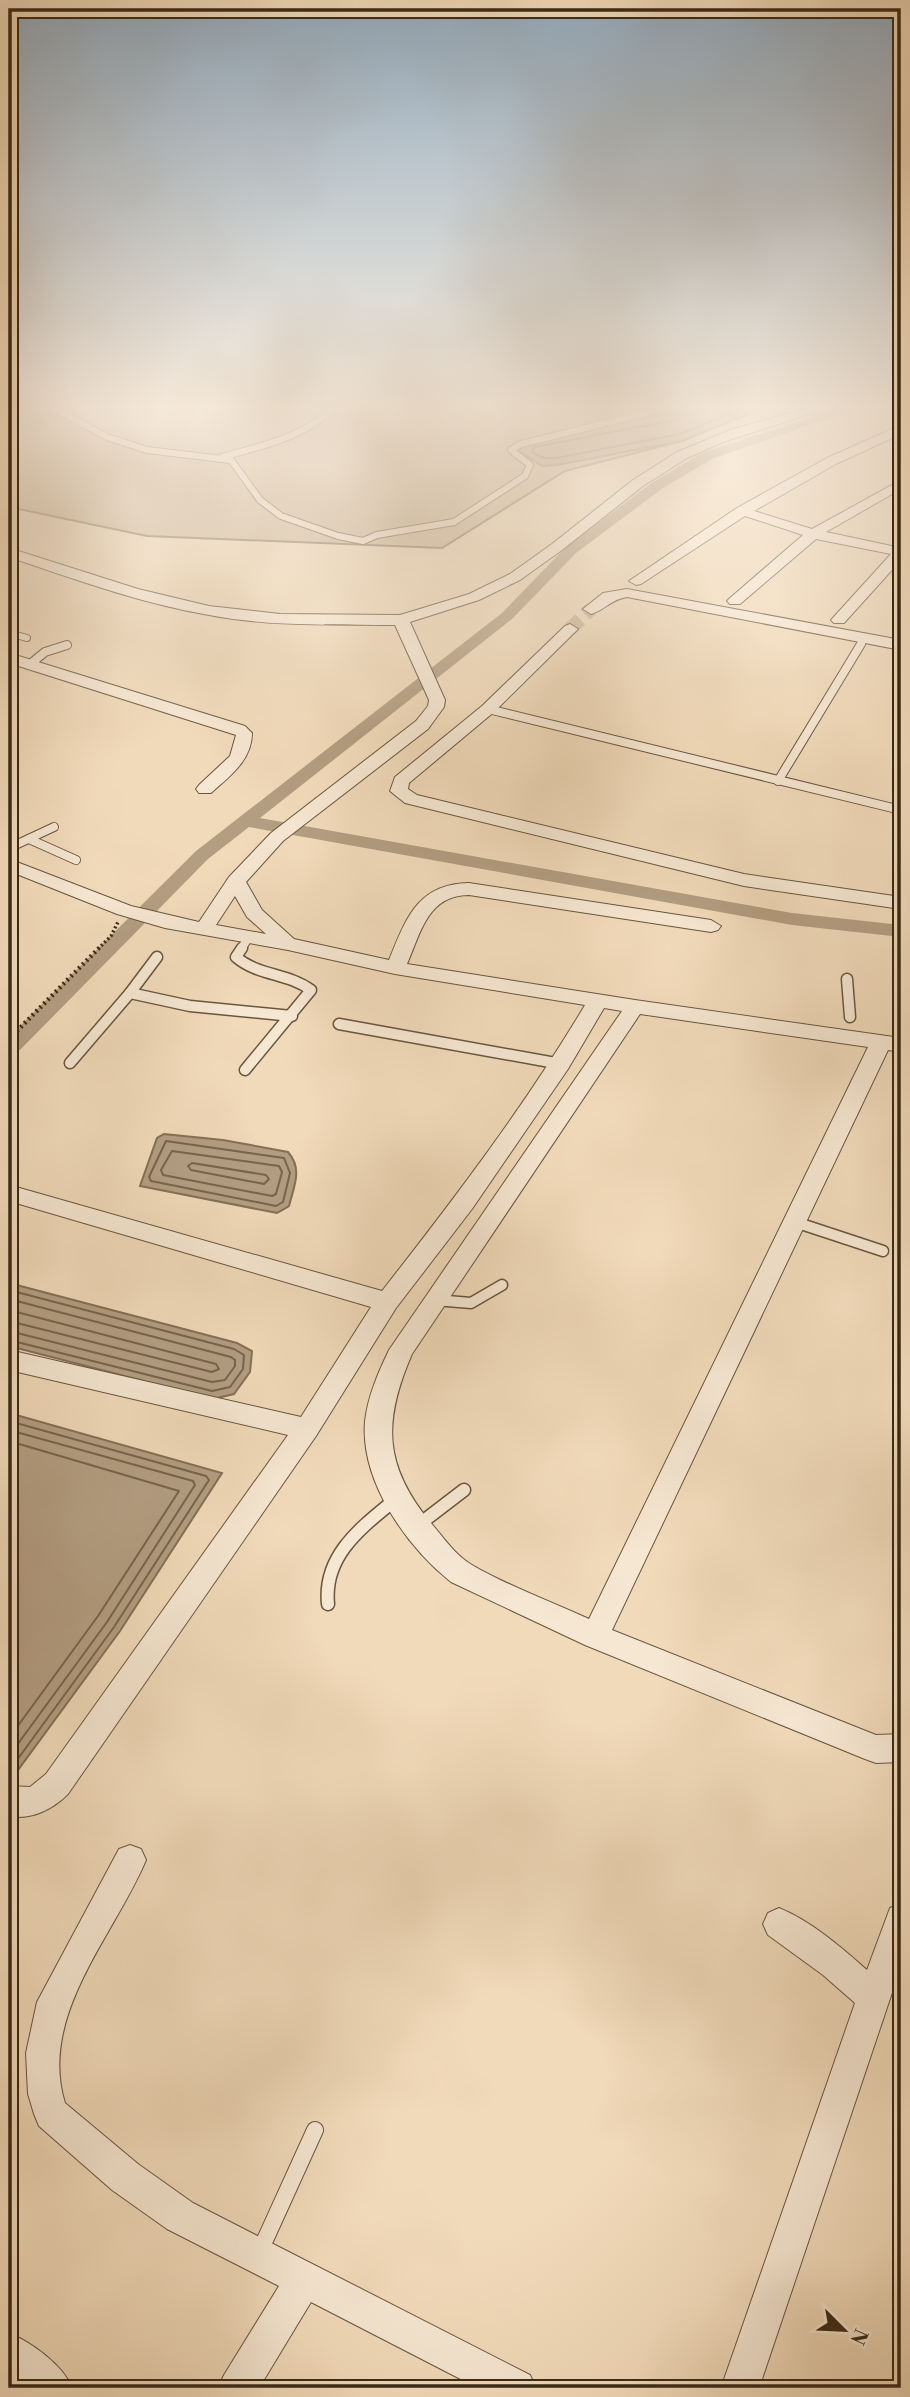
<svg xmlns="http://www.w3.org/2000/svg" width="910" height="2397" font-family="'Libre Bodoni',serif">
<rect width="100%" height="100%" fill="#f1daba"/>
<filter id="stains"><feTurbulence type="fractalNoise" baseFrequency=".00286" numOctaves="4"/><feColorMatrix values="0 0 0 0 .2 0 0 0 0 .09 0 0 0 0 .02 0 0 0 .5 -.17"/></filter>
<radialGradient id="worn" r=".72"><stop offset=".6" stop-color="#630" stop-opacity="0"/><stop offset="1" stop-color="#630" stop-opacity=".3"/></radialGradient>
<polygon fill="#d2bc9e" stroke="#86735a" stroke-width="2" points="9,403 775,403 682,441 565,471 442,548 147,536 9,507"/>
<g fill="#b39e82" stroke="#837056" stroke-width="2">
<polygon points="698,403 748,403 751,407 746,415 682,441 557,465 542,466 517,450 524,443 612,423 672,414"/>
<path d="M164 1134 223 1140 288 1152C303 1169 294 1186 289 1206L277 1213 140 1186 157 1138Z"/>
<polygon points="9,1283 237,1343 252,1351 250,1372 234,1394 213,1399 9,1346"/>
<polygon points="9,1413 222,1473 120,1631 10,1781"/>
</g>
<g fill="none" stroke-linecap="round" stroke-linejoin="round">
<g stroke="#76644c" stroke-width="2">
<polyline points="698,403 695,411 674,420 535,447 532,452 544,458 556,458 680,434 741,409 743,403"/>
<polygon points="166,1141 284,1158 290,1173 283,1202 276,1206 151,1181 149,1177"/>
<polygon points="172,1151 279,1166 282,1172 276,1194 272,1196 163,1175 161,1170"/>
<polygon points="192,1163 266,1175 269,1179 264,1184 191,1170 188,1166"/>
<polyline points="9,1290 234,1349 244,1355 243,1369 230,1387 212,1391 9,1340"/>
<polyline points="9,1299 231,1357 235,1360 235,1366 225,1380 212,1382 9,1331"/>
<polyline points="9,1310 216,1364 219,1369 212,1372 9,1321"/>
<polyline points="9,1421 206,1476 209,1480 114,1627 9,1771"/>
<polyline points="9,1430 193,1481 195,1485 107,1622 9,1756"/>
<polyline points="9,1441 179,1491 98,1616 9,1738"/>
</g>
<polygon fill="#b39e82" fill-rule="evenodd" points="855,403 872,403 712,459 663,488 576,553 512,619 260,818 792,913 901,925 901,937 792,925 249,827 208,859 16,1054 9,1056 9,1037 196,851 502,613 566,547 653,482 702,453"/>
<polyline stroke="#ccb799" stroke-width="14" stroke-dasharray="14 7" stroke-linecap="butt" points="570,629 591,609"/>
<g stroke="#68563e" stroke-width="8">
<g id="service-far4">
<polyline points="43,403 107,437 147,450 231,460 260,500 281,516 338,536 363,541 377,535 454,522 525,476 530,465 511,450 521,444 686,403"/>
<path d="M222 457C265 445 307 437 338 403"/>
<polyline points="9,633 27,638"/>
<polyline points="64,646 67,645"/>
<polyline points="860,646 865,637"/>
</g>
</g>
<g stroke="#68563e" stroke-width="10">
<g id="service-far3">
<polyline points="29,665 45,652 67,645"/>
<polyline points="488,709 901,810"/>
<polyline points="778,781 861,644"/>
<polyline points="29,839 76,860"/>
<polyline points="9,848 54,827"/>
<polyline points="241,949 249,937"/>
</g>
</g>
<g stroke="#68563e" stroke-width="13">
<g id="service-far2">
<path d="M242 948 236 957C258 976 288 973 311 990L245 1070"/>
<polyline points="847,979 850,1017"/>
<polyline points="130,993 157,957"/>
<polyline points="339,1024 561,1064"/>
<polyline points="70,1063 130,993 190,1006 292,1016"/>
<polyline points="795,1222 883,1251"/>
<polyline points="435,1300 471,1303 502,1285"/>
</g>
</g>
<g stroke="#68563e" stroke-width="15">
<g id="service-far1">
<polyline points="417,1526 464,1490"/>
<path d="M328 1604C323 1555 362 1527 396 1499"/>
</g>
</g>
<g stroke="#68563e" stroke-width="18">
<polyline id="service" points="260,2251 315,2130"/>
</g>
<g stroke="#68563e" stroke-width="2">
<g id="minor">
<path d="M826 403H844L723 442 687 458 643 486 562 550 520 580 479 600 410 622 445 700 444 707 428 729 283 841 246 882 262 910 294 939 389 960C406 919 417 884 469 883L711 920 721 926 718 930 711 932 469 895C428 895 421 932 407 964L635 1000 901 1038V1052L888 1050 612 1630 876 1735 901 1734V1762L876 1763 865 1759 585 1645 451 1582C406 1546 360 1481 365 1421 368 1396 378 1373 389 1350L622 1011 604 1008 568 1069 472 1209 396 1308 316 1436 68 1794C52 1810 31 1820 9 1816V1786L30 1787 46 1774 288 1435 9 1370V1350L301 1417 371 1307 9 1201V1185L382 1291C454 1199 525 1106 585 1005L395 974 288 950 165 928 117 914 9 871V859L131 906 199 922 229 877 271 833 416 721 428 706 429 700 395 625C333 624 270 627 209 615 140 603 74 579 9 557V548L138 589 209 606 280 614 400 615 469 594 510 574 552 544 633 480 677 452 733 429ZM235 896 247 917 266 934 216 925ZM640 1014 868 1047 589 1619C550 1601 508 1586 472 1565 455 1555 443 1537 431 1523 383 1465 383 1421 412 1354Z"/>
<polygon points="901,425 901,434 836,464 754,511 812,529 901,480 901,489 826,532 901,548 901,560 844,623 834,623 831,620 891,554 816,539 740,604 730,604 727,601 730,598 803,535 745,516 641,584 636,585 629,581 737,508 827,458"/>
<path d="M627 589 901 640V650L627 597C610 600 605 610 591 614L583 609 603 593Z"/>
<polygon points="570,624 578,629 575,632 494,712 409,783 408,789 417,795 744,874 901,897 901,909 744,886 405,803 390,791 395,777 482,706 565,626"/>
<path d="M9 653 245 726 252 733C252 760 230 776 211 793H199L196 789 199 785 230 756 236 735 9 663Z"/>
<path d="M130 1845 141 1849 146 1860C114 1936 38 2016 65 2103L138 2164 193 2203 530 2375 536 2388H478L311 2302 259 2388H218L224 2375 279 2286 167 2229 112 2190 39 2126 34 2114 28 2094 26 2053 37 2002 119 1849Z"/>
<path d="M901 1903V1966L759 2388H721L855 2003 823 1975 768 1935 763 1924 768 1913 779 1908C811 1921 841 1947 867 1970L890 1908Z"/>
<path d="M9 2333C32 2343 63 2365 72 2388H23L9 2376Z"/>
</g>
</g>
<polyline stroke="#3a2a15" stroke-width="3.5" stroke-dasharray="2 2.5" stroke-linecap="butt" points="98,949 111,936 118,922"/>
<polyline stroke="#3a2a15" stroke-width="4.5" stroke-dasharray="2 3.5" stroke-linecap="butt" points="9,1039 99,948"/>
<use href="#service-far4" stroke="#f6e7d2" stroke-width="6"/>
<use href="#service-far3" stroke="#f6e7d2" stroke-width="8"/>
<use href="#service-far2" stroke="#f6e7d2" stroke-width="10"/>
<use href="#service-far1" stroke="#f6e7d2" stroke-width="12"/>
<use href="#service" stroke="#f6e7d2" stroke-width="16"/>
<use href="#minor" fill="#f6e7d2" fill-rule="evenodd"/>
</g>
<linearGradient id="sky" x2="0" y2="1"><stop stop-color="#93abbf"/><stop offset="0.55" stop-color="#f9eee0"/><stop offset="1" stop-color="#f9eee0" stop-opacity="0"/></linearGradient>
<rect width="910" height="738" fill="url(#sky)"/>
<rect width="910" height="2397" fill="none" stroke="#f1daba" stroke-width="35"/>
<rect x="10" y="10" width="889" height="2376" fill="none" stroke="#3a2a15" stroke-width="3.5"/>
<rect x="18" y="18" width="875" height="2362" fill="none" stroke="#3a2a15" stroke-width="2"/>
<g transform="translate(844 2330) rotate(114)" stroke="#f6e7d2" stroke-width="5" paint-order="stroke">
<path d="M0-5L12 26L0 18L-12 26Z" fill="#3a2a15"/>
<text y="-10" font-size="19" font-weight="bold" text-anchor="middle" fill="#3a2a15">N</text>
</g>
<rect width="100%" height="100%" filter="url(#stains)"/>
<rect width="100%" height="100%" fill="url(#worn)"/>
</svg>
